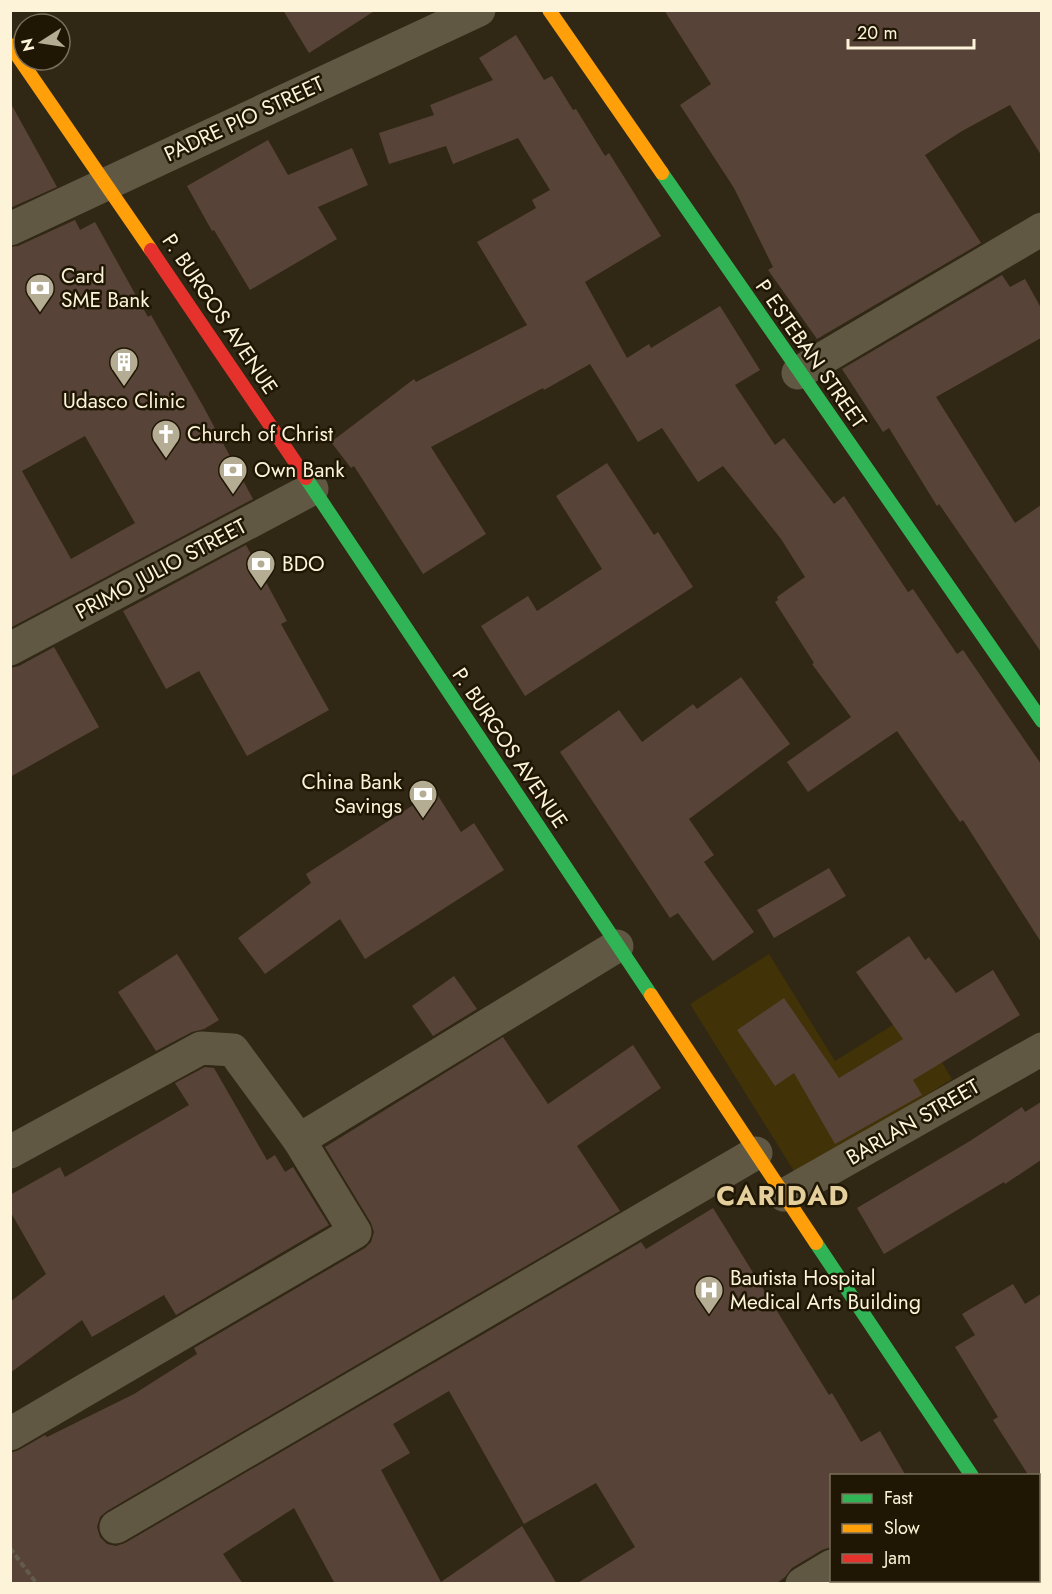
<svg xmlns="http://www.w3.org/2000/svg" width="1052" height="1594" font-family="Jost,sans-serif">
<rect width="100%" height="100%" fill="#302814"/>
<polygon fill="#413207" points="769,954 835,1061 912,1013 952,1079 797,1176 690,1004"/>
<g fill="#584338" fill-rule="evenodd">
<polygon points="283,10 376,10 309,53"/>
<polygon points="664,10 1041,10 1041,155 1010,105 962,131 925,155 981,243 817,339 768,270 773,267 734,188 680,105 711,84"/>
<polygon points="516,35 544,80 552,76 573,110 576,109 605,156 609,153 661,236 585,282 627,358 649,344 651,348 720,306 760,370 735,385 775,445 784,438 834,504 844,496 908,592 913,589 957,654 963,650 1041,764 1041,942 963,820 960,822 897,731 808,792 787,762 851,717 812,664 814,663 775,602 778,600 777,597 805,577 781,539 723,466 698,482 662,428 638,442 590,364 544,390 543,388 431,447 486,534 423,574 354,466 351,468 331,442 414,379 416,382 527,325 477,242 536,208 532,200 550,190 518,138 453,164 446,146 389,164 379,133 434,115 430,105 493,80 479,58"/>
<polygon points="10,102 57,187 10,208"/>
<polygon points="268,140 288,175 352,148 368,185 318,207 337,239 250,290 214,230 212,231 187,186"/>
<path d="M75 220 80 230 95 222 148 317 151 315 203 406 253 499 10 628V247L18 246ZM85 436 135 523 71 559 22 471Z"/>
<polygon points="1002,275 1010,287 1025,279 1041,308 1041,338 936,397 1015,523 1041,505 1041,652 939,504 937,506 889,428 883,432 842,369"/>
<polygon points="607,463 654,535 658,532 693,587 525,696 481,626 528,596 537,611 602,569 556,496"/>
<polygon points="246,545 287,621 281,624 329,710 247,756 199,671 166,689 123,611"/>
<polygon points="54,647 99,727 10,777 10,668 19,666"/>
<polygon points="741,677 790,744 689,819 714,855 704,862 754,932 713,961 678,913 670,918 560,752 619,710 642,742 693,704 697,709"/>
<polygon points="435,791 461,832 474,823 504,870 365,959 340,919 265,974 238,938 311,883 306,874"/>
<polygon points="829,868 846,896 774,938 757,910"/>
<polygon points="909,936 925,960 929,957 956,993 993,970 1020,1015 913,1080 922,1095 835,1144 794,1073 775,1086 737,1030 784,998 839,1078 903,1039 856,972"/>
<polygon points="177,954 219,1020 204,1029 192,1032 156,1051 118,992"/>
<polygon points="454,976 477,1009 433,1036 412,1006"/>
<polygon points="503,1037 548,1104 633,1045 661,1088 577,1146 620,1211 107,1511 100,1517 97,1527 100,1537 107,1544 116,1546 125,1543 641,1242 646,1249 713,1208 829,1395 832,1393 861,1442 880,1431 906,1476 831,1476 831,1547 822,1550 792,1568 785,1577 776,1584 576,1584 635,1547 596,1483 524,1524 449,1391 393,1424 410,1453 381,1470 441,1582 522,1526 557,1584 335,1584 294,1508 223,1554 243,1584 10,1584 10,1453 19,1450 45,1435 47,1437 134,1394 197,1354 194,1348 365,1248 371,1242 374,1232 371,1223 325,1147"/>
<polygon points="205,1067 214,1068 267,1160 275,1155 285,1172 293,1167 329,1225 176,1315 164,1295 92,1337 82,1320 10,1373 10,1302 46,1274 10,1211 10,1195 60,1167 65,1177 189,1105 175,1083"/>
<polygon points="1041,1102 1041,1160 1005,1184 1004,1182 884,1254 857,1208 970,1141 1022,1107 1025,1112"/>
<polygon points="1013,1284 1025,1304 1041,1294 1041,1495 1038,1491 1038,1476 1029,1476 993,1420 998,1417 955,1347 975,1335 962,1314"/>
</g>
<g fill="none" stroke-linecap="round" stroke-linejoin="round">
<polyline stroke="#635c4a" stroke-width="4" stroke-dasharray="6 3" stroke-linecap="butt" points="10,1548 37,1584"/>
<g stroke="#605843" stroke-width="33">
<polyline points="10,229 479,10"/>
<polyline points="798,373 1042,229"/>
<polyline points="10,649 312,489"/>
<polyline points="10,1152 201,1048 233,1050 299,1140 617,946"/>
<polyline points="784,1195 1042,1049"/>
<polyline points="10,1434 355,1232 299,1140"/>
<polyline points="116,1527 756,1153"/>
<polyline points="802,1584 832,1566"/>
</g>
<g stroke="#30b455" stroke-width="14">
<polyline points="662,173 1042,721"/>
<polyline points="306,478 651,995"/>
<polyline points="816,1243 972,1476"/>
<polyline points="1038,1572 1042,1577"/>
</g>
<g stroke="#ff9f0a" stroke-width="14">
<polyline points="549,10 662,173"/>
<polyline points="10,45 151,250"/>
<polyline points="651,995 816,1243"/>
</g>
<polyline stroke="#e5322d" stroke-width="14" points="151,250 306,478"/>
</g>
<defs>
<g id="bank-pin" transform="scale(1.5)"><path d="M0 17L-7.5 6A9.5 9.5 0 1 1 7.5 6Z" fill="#b5ac94" stroke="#1f1704"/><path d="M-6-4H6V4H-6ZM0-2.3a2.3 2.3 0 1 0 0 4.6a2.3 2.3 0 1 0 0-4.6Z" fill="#fff"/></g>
<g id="building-pin" transform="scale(1.5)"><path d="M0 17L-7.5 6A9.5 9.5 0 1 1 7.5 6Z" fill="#b5ac94" stroke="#1f1704"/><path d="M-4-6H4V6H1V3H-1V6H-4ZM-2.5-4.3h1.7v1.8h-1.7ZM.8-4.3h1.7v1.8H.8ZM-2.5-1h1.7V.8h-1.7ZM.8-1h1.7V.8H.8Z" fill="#fff"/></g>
<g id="church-pin" transform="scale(1.5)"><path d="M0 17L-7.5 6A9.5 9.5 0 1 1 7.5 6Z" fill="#b5ac94" stroke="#1f1704"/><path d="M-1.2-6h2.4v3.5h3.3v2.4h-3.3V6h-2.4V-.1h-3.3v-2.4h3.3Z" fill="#fff"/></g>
<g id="hospital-pin" transform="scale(1.5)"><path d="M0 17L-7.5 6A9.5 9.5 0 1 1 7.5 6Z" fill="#b5ac94" stroke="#1f1704"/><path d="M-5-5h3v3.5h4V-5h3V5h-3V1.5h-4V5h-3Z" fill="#fff"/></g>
</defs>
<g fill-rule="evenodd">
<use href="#bank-pin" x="40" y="288"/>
<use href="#building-pin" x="124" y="362"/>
<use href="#church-pin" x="166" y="434"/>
<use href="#bank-pin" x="233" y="470"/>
<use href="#bank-pin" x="261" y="564"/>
<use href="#bank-pin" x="423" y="794"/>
<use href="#hospital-pin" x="709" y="1290"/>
</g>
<g text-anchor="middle" stroke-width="5" stroke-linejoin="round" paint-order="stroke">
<g font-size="21" fill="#fdf3d9" stroke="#1f1704">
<text transform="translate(244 119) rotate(-25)" y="7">PADRE PIO STREET</text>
<text transform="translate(220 314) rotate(56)" y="7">P. BURGOS AVENUE</text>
<text transform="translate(811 354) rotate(55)" y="7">P ESTEBAN STREET</text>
<text transform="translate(161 569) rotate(-28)" y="7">PRIMO JULIO STREET</text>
<text transform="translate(510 748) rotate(56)" y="7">P. BURGOS AVENUE</text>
<text transform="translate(913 1122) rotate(-30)" y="7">BARLAN STREET</text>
</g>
<g font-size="21" fill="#fdf3d9" stroke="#1f1704" text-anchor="start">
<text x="61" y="283">Card<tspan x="61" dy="24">SME Bank</tspan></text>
<text x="124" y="408" text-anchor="middle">Udasco Clinic</text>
<text x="187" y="441">Church of Christ</text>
<text x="254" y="477">Own Bank</text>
<text x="282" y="571">BDO</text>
<text x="402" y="789" text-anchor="end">China Bank<tspan x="402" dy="24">Savings</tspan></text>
<text x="730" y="1285">Bautista Hospital<tspan x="730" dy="24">Medical Arts Building</tspan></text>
</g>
<g font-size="27" font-weight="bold" letter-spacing="1.5" fill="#e4cf9c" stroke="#1f1704">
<text x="783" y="1205">CARIDAD</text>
</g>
</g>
<rect width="1052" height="1594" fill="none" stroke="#fdf3d9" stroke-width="24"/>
<rect x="830" y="1474" width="210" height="108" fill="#1f1704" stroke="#786f59" stroke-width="1.5"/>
<rect x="842" y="1494" width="30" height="9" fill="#30b455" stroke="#786f59" stroke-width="1.5"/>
<text x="884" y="1504" font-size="18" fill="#fdf3d9">Fast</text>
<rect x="842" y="1524" width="30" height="9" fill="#ff9f0a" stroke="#786f59" stroke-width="1.5"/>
<text x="884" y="1534" font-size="18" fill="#fdf3d9">Slow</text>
<rect x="842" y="1554" width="30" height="9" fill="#e5322d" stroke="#786f59" stroke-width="1.5"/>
<text x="884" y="1564" font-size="18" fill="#fdf3d9">Jam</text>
<g transform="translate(42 42) rotate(258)"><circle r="28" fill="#1f1704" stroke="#786f59" stroke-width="1.5"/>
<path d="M0-4.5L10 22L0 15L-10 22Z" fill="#b5ac94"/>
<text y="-9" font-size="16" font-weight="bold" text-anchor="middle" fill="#fdf3d9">N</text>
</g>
<path d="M848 39v9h126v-9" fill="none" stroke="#fdf3d9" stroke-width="3"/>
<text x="857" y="39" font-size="18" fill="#fdf3d9" stroke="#1f1704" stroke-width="4.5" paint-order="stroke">20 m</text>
</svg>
